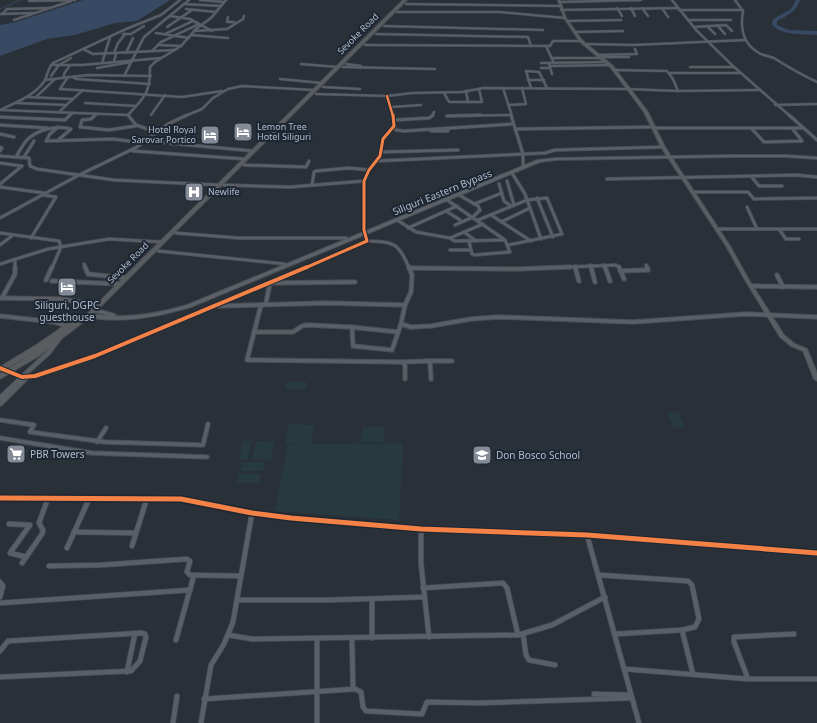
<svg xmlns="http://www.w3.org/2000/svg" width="817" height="723" font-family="'Noto Sans',sans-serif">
<rect width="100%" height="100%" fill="#2a3038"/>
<g fill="#273a3e">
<polygon points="286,382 307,382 306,389 285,389"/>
<polygon points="678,412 685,427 674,428 667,413"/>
<polygon points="289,424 314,425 311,444 403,443 399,520 275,511 288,444 306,444 285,443"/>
<polygon points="363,427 385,427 384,442 361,442"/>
<polygon points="243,441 252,441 248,459 239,459"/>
<polygon points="256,441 274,442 271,460 252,459"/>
<polygon points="242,462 265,462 263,471 240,471"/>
<polygon points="239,474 261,474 259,483 237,483"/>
</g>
<polygon fill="#384963" points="83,0 170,0 137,21 115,23 75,35 47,39 0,56 0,25 16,22"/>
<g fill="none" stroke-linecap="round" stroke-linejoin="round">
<polyline stroke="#384963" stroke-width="1" points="0,9 20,0"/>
<path fill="#384963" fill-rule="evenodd" d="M796 0H800C797 11 787 16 777 21V25L789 30 817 31V35C802 34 783 36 772 25L773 19 791 9Z"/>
<g stroke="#484c53" stroke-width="3">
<g id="street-far3">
<polyline points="31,0 29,1 75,0"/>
<polyline points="200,0 224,2"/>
<polyline points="672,0 697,31 734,67 790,116"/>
<path d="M735 0 743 11C740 28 743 44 759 53 764 56 769 56 774 58 788 67 802 75 817 82"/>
<polyline points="559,2 641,0"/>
<polyline points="184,4 221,6"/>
<polyline points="406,4 560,6"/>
<polyline points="617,8 622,16"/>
<polyline points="631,8 635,16"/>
<polyline points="642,8 648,16"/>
<polyline points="662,8 668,17"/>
<polyline points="186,9 216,12"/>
<polyline points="561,10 678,8"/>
<polyline points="679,10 743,10"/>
<polyline points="397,12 499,12 565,18"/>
<polyline points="1,14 33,13"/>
<polyline points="2,14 7,9 49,8"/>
<polyline points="170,16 190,19 212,31"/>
<polyline points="228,17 227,22 234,22"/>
<polyline points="14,20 71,1"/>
<polyline points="688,20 731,20"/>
<polyline points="567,21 621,20"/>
<polyline points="717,25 725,34"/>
<polyline points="384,26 543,30"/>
<polyline points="707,26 715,34"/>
<polyline points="167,27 192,10"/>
<polyline points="694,27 726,25 732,31"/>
<polyline points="194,31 227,29 243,19 244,16"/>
<polyline points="575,32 623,31"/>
<polyline points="156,33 189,38"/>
<polyline points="123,34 131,34 144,26"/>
<polyline points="165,34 193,21"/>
<polyline points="376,34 528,37 531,46"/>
<polyline points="191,35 228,38"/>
<polyline points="584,44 633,45 745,40"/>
<polyline points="158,45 181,46"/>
<polyline points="365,45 550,46 553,41 581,41"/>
<polyline points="546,46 554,63"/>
<polyline points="83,49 93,54 175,50"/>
<polyline points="152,51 161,42 199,24"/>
<polyline points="126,53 133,38"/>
<polyline points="597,55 637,54 635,49"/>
<polyline points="601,57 629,57"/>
<polyline points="552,58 601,58"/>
<polyline points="114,61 116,54 114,53 118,43 125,34"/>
<polyline points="102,63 110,37"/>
<polyline points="541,63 606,62"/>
<polyline points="301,64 338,67"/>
<polyline points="346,64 361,66"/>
<polyline points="549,64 552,74"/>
<polyline points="51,65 82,65 161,58"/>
<polyline points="550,66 610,65"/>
<polyline points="343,67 435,69"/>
<polyline points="690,67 734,67"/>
<polyline points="97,68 131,62"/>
<polyline points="541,68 550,68"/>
<polyline points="615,70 667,71 673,79 678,91"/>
<polyline points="670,73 741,73"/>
<polyline points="51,76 59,65 71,58"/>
<polyline points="124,76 144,37 189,0"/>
<polyline points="68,77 60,89 182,97 222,91"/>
<polyline points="73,77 76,79 150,84"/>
<polyline points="64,78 64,74 70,65"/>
<polyline points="280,79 322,83"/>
<polyline points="45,80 88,75 151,76"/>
<polyline points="528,80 544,80"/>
<polyline points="323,87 360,89"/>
<polyline points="503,88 512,116"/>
<polyline points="531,88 526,71 539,72 547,88"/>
<polyline points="628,89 678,91 760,90"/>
<polyline points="466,91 468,102"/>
<polyline points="444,93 449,102 482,102 479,89"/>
<polyline points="316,94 387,96 412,93 462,92 483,88 627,89"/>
<polyline points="387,96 393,116"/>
<polyline points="27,97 73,99 83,90"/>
<polyline points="36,97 55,79"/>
<polyline points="16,103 66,105"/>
<polyline points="85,103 136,106"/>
<polyline points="508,105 526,104 522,88"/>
<polyline points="775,105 817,104"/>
<polyline points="392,107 421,105"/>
<path d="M0 110C15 103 33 96 43 83 48 77 47 69 53 63L126 29 161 15 180 0"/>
<polyline points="1,110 128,115"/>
<polyline points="59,112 73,99"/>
<polyline points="151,115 165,95"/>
<polyline points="69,116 73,113"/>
<polyline points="94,116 97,114"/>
<path d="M129 116 128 115C145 96 150 94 150 67L155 62 181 46 196 29 211 18 226 0"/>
<polyline points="185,116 202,109 213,98 228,89 242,86 314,90"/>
<polyline points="432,116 434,112"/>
<polyline points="447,116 511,115"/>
</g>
</g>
<g stroke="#484c53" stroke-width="4">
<g id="street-far2">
<polyline points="95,115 91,119 82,120 80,127 109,130 135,126"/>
<polyline points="128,115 136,125 156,132"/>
<polyline points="511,115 523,154 523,166"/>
<polyline points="789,115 817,140"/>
<polyline points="447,116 481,115"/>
<polyline points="0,117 65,120 70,115"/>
<polyline points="395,120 429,118 433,115"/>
<polyline points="0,125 47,128"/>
<polyline points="394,126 396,130 404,131 513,124"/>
<polyline points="58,127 50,134 46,141 113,139 143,143"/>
<polyline points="655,128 802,128"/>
<polyline points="751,128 764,142 802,141 792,128"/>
<polyline points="515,129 655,127"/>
<polyline points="431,131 448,131"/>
<polyline points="0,134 14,137"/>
<polyline points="146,141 253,151"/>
<polyline points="0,147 2,148 0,151"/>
<polyline points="133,151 245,159"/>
<polyline points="381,152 458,150"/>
<polyline points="0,156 29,158 30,166 37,169 114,180 219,185"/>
<path d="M16 157C19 152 22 146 26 141 37 129 57 125 71 129L57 141"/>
<polyline points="24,157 34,141"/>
<polyline points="376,161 545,153 555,150 663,147"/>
<polyline points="0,163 22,166 0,184"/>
<polyline points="244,165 306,167 309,161"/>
<polyline points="512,173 525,194 541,239"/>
<polyline points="751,176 759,186 782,186"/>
<polyline points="607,179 796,175 817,177"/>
<polyline points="507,181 514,205"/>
<polyline points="499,184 504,201 511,206"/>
<polyline points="224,185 290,187 364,181"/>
<polyline points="312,185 314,172 316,171 349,168 369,170"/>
<polyline points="0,187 44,193"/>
<polyline points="693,192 748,192 754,199 817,198"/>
<polyline points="537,198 553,237"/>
<polyline points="447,200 505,240 510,252 474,255 472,254 469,241"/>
<polyline points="474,204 502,193"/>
<polyline points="747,207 757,229"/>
<polyline points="446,211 460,220"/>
<polyline points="491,215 531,241"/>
<polyline points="0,218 79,175 137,147 168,124 187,115"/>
<polyline points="397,220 416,232 450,238 454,241 504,240"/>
<polyline points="478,220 527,200 547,198 562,234 508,245"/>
<polyline points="501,222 530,208"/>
<polyline points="455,225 473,217 480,210 478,206 459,195"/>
<polyline points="408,228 457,206"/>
<polyline points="718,229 817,229"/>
<polyline points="779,229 786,239 799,239"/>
<polyline points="464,232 476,241"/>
<polyline points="0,233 59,241 61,247 52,268"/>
<polyline points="176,233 239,238 346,238"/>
<polyline points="31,238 56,197 43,195"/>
<polyline points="450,238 483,224"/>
<path d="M367 241C393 242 399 242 409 268"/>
<polyline points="0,245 13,235"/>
<polyline points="450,250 471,250"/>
<polyline points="158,251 285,264"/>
<polyline points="15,259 15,268"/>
<polyline points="0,264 48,249 109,239 162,242"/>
<polyline points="84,264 86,268"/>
<polyline points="590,265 591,268"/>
<polyline points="604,265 605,268"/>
<polyline points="646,265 647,268"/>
<polyline points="575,266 575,268"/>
<polyline points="305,268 367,241 364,230 364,181 369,170 380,156 383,139 394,126 393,115"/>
<polyline points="546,268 616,265 620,268"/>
</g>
</g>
<g stroke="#484c53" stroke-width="5.5">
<g id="street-far1">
<polyline points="85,267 88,274 126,278"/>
<polyline points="575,267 579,281"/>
<polyline points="591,267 595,282"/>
<polyline points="605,267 610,281"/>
<polyline points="619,267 624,279"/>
<polyline points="409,268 517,269 570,267"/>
<polyline points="620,271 648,270 647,267"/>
<polyline points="777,275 783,287"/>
<polyline points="46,280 52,267"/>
<polyline points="52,281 120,284"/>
<polyline points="751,286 817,287"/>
<polyline points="0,298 61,299 99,305"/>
<polyline points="2,298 15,274 15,267"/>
<polyline points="266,303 270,283 355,282"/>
<polyline points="261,305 247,360 402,362 405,365 405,379"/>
<polyline points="218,306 326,303 405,305"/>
<polyline points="0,316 54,322 69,327"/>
<polyline points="401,324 411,327 431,326 471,319 498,317 633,322 746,314 817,317"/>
<polyline points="352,327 353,346 392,350 401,324 405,305 411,292 412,275 409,267"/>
<polyline points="254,332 293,332 302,326 308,325 350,327 398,332"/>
<polyline points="428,361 452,361"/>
<polyline points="402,362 428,361 430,363 431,379"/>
<polyline points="0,368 22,377 35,376 95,356 307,267"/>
<polyline points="0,420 34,425 30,432 105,442 203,445 208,424"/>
<polyline points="0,438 92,453 207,457"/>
<polyline points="97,442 106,428"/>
</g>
</g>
<g stroke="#484c53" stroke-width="6">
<g id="street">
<polyline points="9,524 30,525 10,553 26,557"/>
<polyline points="421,529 421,563 429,637"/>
<polyline points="74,532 136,533"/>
<polyline points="587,535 639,723"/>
<polyline points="132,546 147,498"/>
<polyline points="67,548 89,499"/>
<polyline points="22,563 42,534 43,530 39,523 48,498"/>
<polyline points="49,566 101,565 187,559 190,561 187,572 190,575 241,576"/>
<polyline points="599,575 688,581 692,585 699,619 695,627 682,630 615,634"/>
<polyline points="0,582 3,586 0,597"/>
<polyline points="423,588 503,583 507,588 518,635"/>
<polyline points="372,599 372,638"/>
<polyline points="237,600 329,600 424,597"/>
<polyline points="0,603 190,590"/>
<polyline points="682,630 693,674"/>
<polyline points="523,634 526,655 529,660 555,665"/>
<polyline points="228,635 252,639 518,635 552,625 605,597"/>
<polyline points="317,638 317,723"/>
<polyline points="352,638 353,689"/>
<polyline points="176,640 194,575"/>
<polyline points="0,651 8,641 141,633 145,634 146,637 140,661 131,671 0,677"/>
<polyline points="625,669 748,679 817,679"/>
<polyline points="127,672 135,633"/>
<polyline points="748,679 734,642 734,637 794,634"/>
<polyline points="594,694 631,695"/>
<polyline points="204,699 355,689 361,692 363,707 366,711 422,714 427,702 479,703 632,698"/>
<polyline points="173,723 177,696"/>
<polyline points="201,723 211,665 224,644 233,622 252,513"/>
</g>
</g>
<g stroke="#484c53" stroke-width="2">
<g id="secondary">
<polygon points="558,0 560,0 566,18 582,40 613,66 648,112 665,147 730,246 749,280 784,335 795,344 807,349 817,373 817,381 814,379 803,351 791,346 780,337 745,280 726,246 661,147 644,112 611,68 580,42 564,18"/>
<polygon points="61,335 63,337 50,354 29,373 27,380 2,405 0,406 0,401 1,399 0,400 0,395 46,352 59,336"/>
<polygon points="0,496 181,497 202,500 252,511 291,516 421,526 587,532 817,550 817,556 587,538 421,532 291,520 252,515 202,504 181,501 0,500"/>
</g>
</g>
<g stroke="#484c55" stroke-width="2">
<path id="primary" d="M732 155H785L817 157V159L785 157H732L556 160 540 162 191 307C161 316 131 322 100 319 95 318 89 319 85 316L88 314 111 316 91 311 90 310 91 309 93 308 115 314 116 315 114 316C140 317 163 312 187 305L537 160 556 158Z"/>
</g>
<g stroke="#474c53" stroke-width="2">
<polygon id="highway" points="403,0 407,0 90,317 39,356 0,379 0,374 36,351 0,372 0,367 36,345 77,317 79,316 82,317 86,315"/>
</g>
<use href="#street-far3" stroke="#5a5e66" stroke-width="2"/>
<use href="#street-far2" stroke="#5a5e66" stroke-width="2.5"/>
<use href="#street-far1" stroke="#5a5e66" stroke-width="3.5"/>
<use href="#street" stroke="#5a5e66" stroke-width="4.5"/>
<use href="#secondary" fill="#595d64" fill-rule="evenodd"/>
<use href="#primary" fill="#5c6168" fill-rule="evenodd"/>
<use href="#highway" fill="#5a5d60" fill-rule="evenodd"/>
<g stroke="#1d2633" stroke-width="4">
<polyline id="cycleway-far3" points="387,96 393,116"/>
</g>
<g stroke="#1d2633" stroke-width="5">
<polyline id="cycleway-far2" points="305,268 367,241 364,230 364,181 369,170 380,156 383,139 394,126 393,115"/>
</g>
<g stroke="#1d2633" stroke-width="6">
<polyline id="cycleway-far1" points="0,368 22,377 35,376 95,356 307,267"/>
</g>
<g stroke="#1d2633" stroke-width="8">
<polyline id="cycleway" points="0,498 181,499 252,513 291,518 421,529 587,535 817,553"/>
</g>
<use href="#cycleway-far3" stroke="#f48246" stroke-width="2.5"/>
<use href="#cycleway-far2" stroke="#f48246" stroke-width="3"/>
<use href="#cycleway-far1" stroke="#f48246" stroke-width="4"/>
<use href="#cycleway" stroke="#f48246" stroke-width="5"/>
</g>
<defs>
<g id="hotel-square" transform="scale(1)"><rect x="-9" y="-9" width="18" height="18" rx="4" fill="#848b96" stroke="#1d2633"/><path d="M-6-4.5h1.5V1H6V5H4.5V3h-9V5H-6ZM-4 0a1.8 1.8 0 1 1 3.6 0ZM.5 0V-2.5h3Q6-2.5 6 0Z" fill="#fff"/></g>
<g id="hospital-square" transform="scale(1)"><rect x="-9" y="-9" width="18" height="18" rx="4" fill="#848b96" stroke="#1d2633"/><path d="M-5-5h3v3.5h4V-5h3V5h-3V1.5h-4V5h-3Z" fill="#fff"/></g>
<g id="supermarket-square" transform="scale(1)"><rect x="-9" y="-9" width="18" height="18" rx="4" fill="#848b96" stroke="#1d2633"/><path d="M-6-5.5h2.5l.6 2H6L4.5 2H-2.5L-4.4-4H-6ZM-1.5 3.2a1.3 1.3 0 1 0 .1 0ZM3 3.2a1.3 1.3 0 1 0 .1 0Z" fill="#fff"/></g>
<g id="school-square" transform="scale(1)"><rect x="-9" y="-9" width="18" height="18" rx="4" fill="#848b96" stroke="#1d2633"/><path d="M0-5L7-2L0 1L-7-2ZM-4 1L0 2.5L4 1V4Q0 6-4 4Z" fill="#fff"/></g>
</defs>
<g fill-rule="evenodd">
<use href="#hotel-square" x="243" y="132"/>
<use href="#hotel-square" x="210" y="135"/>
<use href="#hospital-square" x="194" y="192"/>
<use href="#hotel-square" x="67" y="287"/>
<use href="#supermarket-square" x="16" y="454"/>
<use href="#school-square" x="482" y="455"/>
</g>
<g text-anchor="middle" stroke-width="4" stroke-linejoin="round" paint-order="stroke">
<g font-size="9" fill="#b4bcc9" stroke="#1d2633">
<text transform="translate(358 34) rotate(-45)" y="3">Sevoke Road</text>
<text transform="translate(128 263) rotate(-45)" y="3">Sevoke Road</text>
</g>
<g font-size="9" fill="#b4bcc9" stroke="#1d2633" text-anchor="start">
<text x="257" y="130">Lemon Tree<tspan x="257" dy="10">Hotel Siliguri</tspan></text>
<text x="196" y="133" text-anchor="end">Hotel Royal<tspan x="196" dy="10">Sarovar Portico</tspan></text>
<text x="208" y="195">Newlife</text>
</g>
<g font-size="10" fill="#b4bcc9" stroke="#1d2633">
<text transform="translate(442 192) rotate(-22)" y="4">Siliguri Eastern Bypass</text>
</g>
<g font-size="10" fill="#b4bcc9" stroke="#1d2633" text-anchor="start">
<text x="67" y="309" text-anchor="middle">Siliguri, DGPC<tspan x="67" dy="12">guesthouse</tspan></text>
<text x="30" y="458">PBR Towers</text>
<text x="496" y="459">Don Bosco School</text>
</g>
</g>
</svg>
